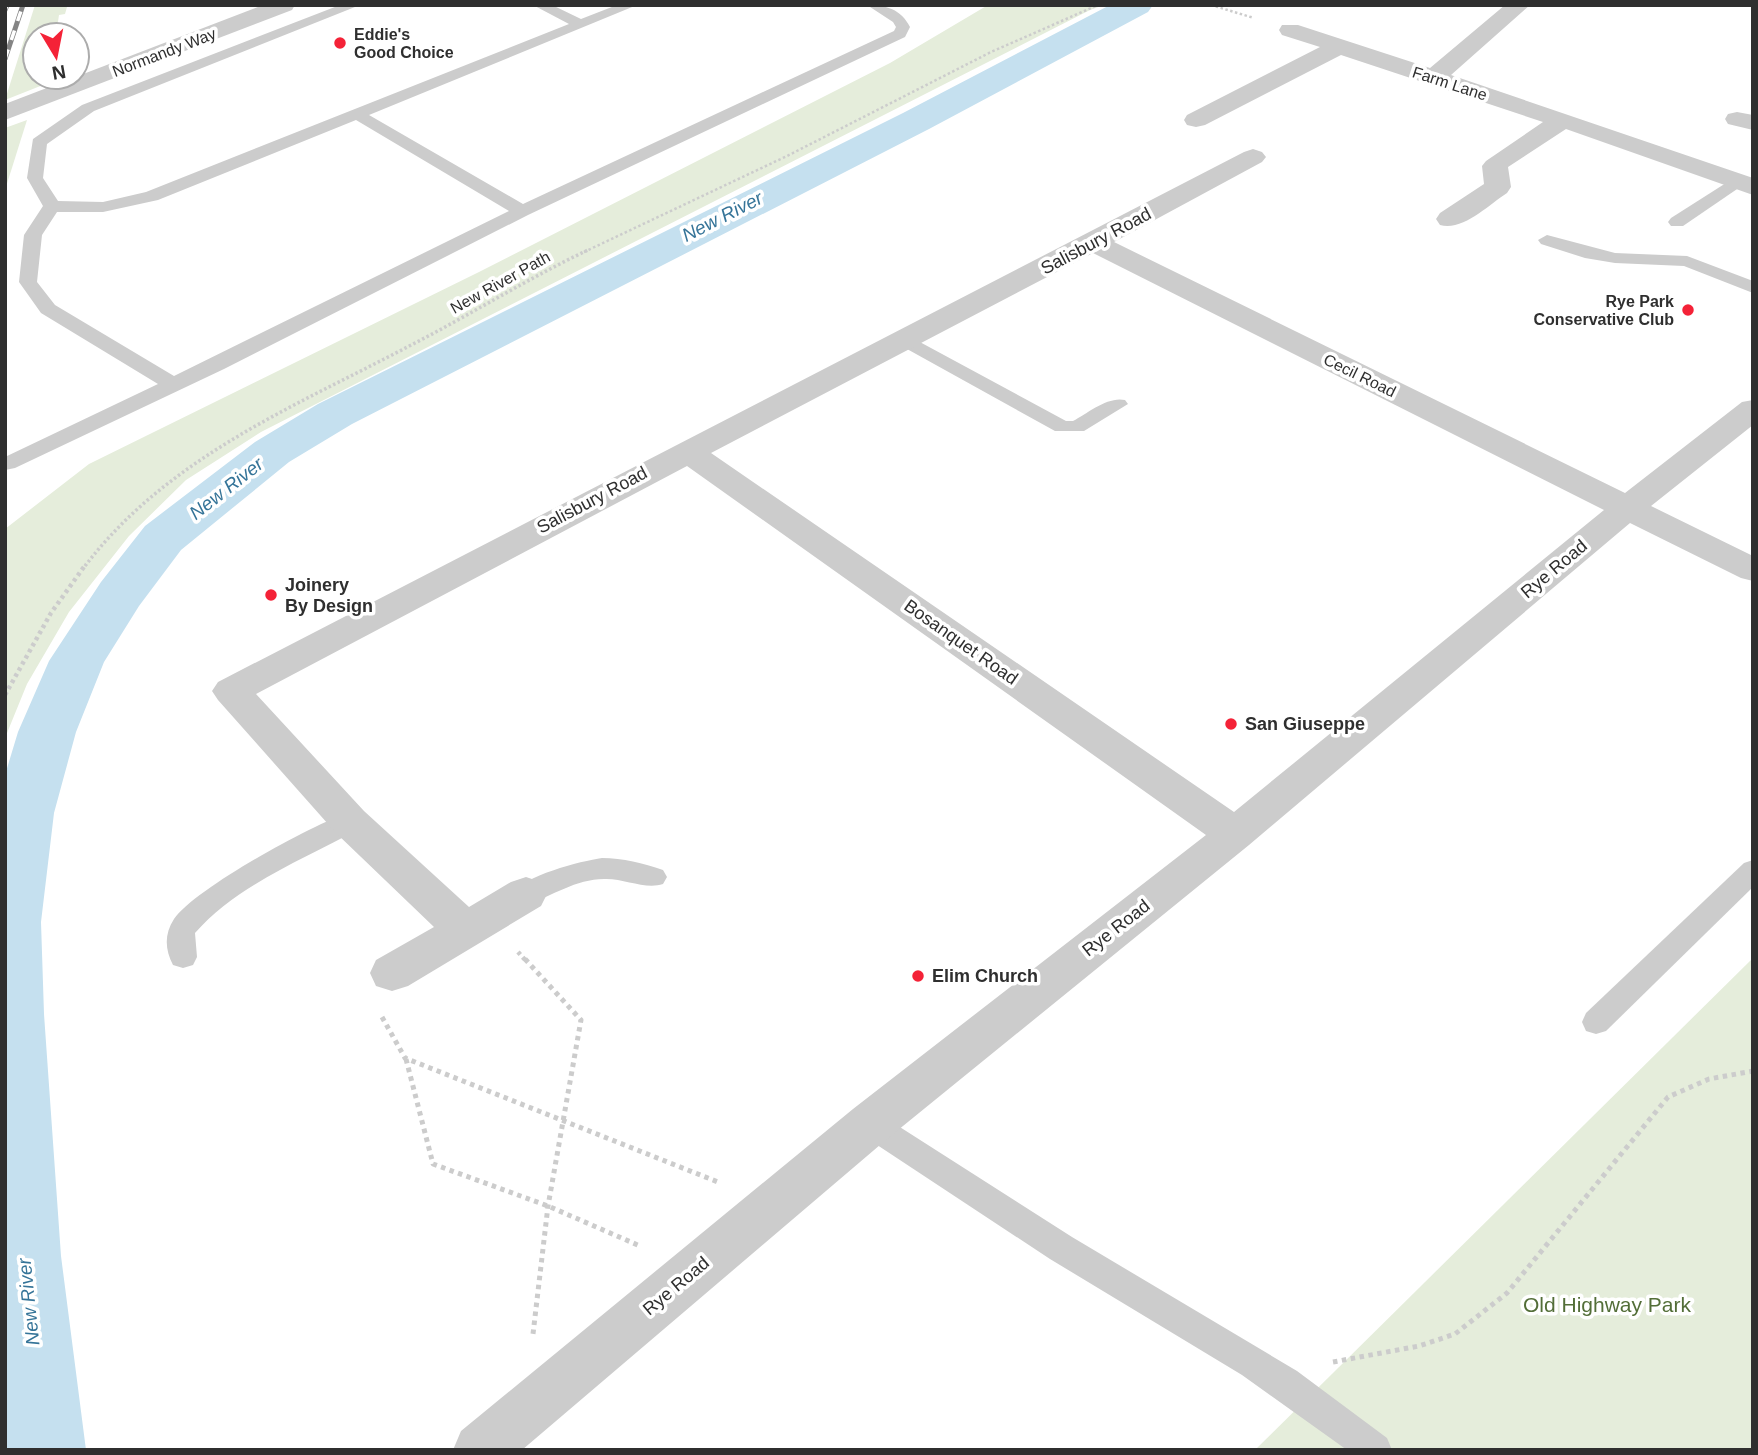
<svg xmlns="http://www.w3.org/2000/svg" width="1758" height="1455" font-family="Arial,sans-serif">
<rect width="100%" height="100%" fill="#fff"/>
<g fill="#e5eddb">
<polygon points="35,5 71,5 67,7 65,14 59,15 56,35 35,35 35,77 49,77 48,83 5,100"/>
<polygon points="988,5 1104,5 1090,10 261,432 186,480 129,536 69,612 27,684 5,738 5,529 89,464 479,272 890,63"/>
<polygon points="27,120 5,190 5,128"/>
<polygon points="1753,958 1753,1450 1260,1450 1257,1448"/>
</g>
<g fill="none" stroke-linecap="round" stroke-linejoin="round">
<polygon fill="#c5e0ef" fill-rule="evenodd" points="1110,5 1153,5 1148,12 929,129 352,424 289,462 181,550 139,606 104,662 76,732 54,813 41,922 44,1014 61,1256 86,1450 5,1450 5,775 18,732 49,661 101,582 145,526 255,442 318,404 903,113"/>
<g stroke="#ccc" stroke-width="2.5" stroke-dasharray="2.5 2.5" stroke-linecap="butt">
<polyline points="1211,5 1254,18"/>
<polyline points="584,252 787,156 991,52 1098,5"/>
</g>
<path stroke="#ccc" stroke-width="3.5" stroke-dasharray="2.5 2.5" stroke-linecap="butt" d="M85 566C169 456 296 406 415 343 473 313 529 278 588 250"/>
<g stroke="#ccc" stroke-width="4.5" stroke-dasharray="3.5 3.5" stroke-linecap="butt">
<polyline points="5,695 51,613 86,564"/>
<polyline points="518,952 526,961"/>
</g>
<g stroke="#ccc" stroke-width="5" stroke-dasharray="4.5 4.5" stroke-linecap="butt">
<polyline points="525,959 581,1020 548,1206 533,1334"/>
<polyline points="382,1017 405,1058 718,1182"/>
<polyline points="406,1059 433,1164 548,1206 640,1246"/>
<polyline points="1333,1362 1419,1346 1455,1334 1507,1293 1668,1097 1709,1079 1753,1071"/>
</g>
<g fill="#ccc" fill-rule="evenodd">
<path d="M340 5H360L94 111 47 144 43 178 58 201 103 202 146 192 569 24 533 5H552L581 19 617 5H637L369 115 523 204 894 31 896 27 893 22 867 5C886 5 901 9 910 27L905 37 528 215 224 369 15 468 5 470V457L158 384 41 313 19 282 24 235 43 206 27 178 33 139 82 105ZM356 120 509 211 174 376 55 305 37 282 42 235 57 212H103L158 200Z"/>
<polygon points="1737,176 1743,177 1745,181 1743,185 1683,226 1671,226 1668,222 1671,218"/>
<polygon points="1547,235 1615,253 1687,256 1753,281 1753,293 1684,266 1615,263 1585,258 1541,244 1538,240"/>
<path d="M905 334 1066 421H1073C1088 413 1108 396 1125 400L1128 404 1084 431H1055L898 344 896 340 898 336Z"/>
<path d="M350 812 359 815 363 822 359 829C304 859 237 885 195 933L197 957 193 965 183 968 173 965C165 950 164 934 174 919 196 888 313 824 350 812Z"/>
<path d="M602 858C623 858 643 863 663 870L667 877 663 884C645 890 624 878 604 879 576 879 552 896 526 905L516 902 513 894C522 876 581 861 602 858Z"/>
<polygon points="1753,860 1753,887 1606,1031 1596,1034 1586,1031 1582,1022 1586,1013 1744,863"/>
<polygon points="870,1111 881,1115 1072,1237 1297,1371 1387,1438 1392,1450 1347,1450 1242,1375 1050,1259 859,1133 855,1124 859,1115"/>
</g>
<g fill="#ccc" fill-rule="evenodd">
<polygon points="263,5 295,5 292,10 5,120 5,104"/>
<path d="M1505 5H1530L1451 75 1753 178V195L1566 129 1508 167 1511 187 1507 193C1488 205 1464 231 1440 225L1436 219 1440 213 1484 184 1482 166 1486 161 1543 122 1341 55 1205 125 1196 127 1187 125 1184 120 1187 115 1320 47 1282 35 1279 30 1282 25H1298L1430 68Z"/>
<polygon points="1737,112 1753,115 1753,130 1728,124 1725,119 1728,114"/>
<path d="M1253 149 1262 152 1266 157 1262 162 1114 242 1625 493 1742 402 1753 400V425L1651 506 1753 556V581L1741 578 1630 523 1249 845 887 1139 522 1450H453L461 1431 853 1109 1206 835 687 466 256 694 364 811 469 907 511 882 526 877 541 882 547 894 541 906 408 986 392 991 376 986 370 973 376 960 434 927 336 833 218 700 212 691 218 682 1244 152ZM1093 253 1604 510 1234 812 711 453Z"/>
</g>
<g stroke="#848484" stroke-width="5">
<g id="rail">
<polyline points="5,10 7,5"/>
<polyline points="5,59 23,5"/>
</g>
</g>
<use href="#rail" stroke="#fff" stroke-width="3.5" stroke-dasharray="10" stroke-linecap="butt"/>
</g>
<g fill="#f42237" stroke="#fff" stroke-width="2.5">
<circle cx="340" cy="43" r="7"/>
<circle cx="1688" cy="310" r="7"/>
<circle cx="271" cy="595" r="7"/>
<circle cx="1231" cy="724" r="7"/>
<circle cx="918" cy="976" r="7"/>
</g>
<g text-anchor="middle" stroke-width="7" stroke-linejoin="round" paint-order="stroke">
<g font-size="16" font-weight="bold" fill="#2f2f2f" stroke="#fff" text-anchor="start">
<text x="354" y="40">Eddie's<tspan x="354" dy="18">Good Choice</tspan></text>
<text x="1674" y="307" text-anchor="end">Rye Park<tspan x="1674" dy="18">Conservative Club</tspan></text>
</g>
<g font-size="16" fill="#2f2f2f" stroke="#fff">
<text transform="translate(164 52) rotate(-21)" y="6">Normandy Way</text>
<text transform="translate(1450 83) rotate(18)" y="6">Farm Lane</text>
<text transform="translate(500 282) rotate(-29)" y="6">New River Path</text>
<text transform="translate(1360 375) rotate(26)" y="6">Cecil Road</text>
</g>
<g font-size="18" fill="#2f2f2f" stroke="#fff">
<text transform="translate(1096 241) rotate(-28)" y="6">Salisbury Road</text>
<text transform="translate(592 500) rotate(-28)" y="6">Salisbury Road</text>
<text transform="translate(1554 569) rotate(-40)" y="6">Rye Road</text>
<text transform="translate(961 642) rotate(35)" y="6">Bosanquet Road</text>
<text transform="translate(1116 928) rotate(-38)" y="6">Rye Road</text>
<text transform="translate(676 1286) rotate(-40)" y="6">Rye Road</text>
</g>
<g font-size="18" font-weight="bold" fill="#2f2f2f" stroke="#fff" text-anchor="start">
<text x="285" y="591">Joinery<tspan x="285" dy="21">By Design</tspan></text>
<text x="1245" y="730">San Giuseppe</text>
<text x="932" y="982">Elim Church</text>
</g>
<g font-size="19" font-style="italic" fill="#357498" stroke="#fff">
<text transform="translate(722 216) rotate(-27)" y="7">New River</text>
<text transform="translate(226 488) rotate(-38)" y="7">New River</text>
<text transform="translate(28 1302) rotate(-96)" y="7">New River</text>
</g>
<g font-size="21" fill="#536e38" stroke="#fff">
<text x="1607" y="1312">Old Highway Park</text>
</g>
</g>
<rect width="1758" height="1455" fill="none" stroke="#2f2f2f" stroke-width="14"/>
<g transform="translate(56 56) rotate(170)"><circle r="33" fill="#ffffff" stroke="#acacac" stroke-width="2"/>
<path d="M0-5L12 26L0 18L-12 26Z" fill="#f42237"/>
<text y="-10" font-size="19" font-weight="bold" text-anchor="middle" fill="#2f2f2f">N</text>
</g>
</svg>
